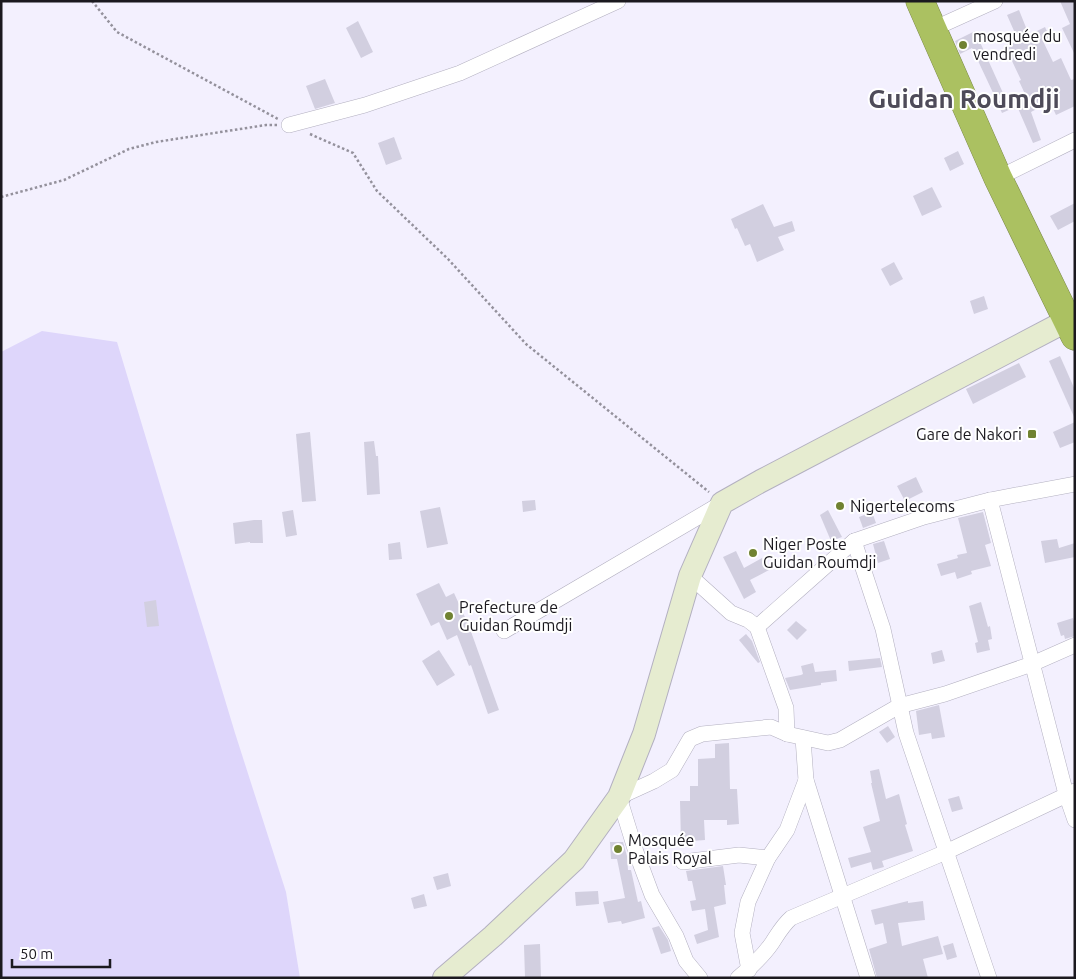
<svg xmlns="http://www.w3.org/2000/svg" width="1076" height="979" font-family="Ubuntu,sans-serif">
<rect width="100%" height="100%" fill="#f3f0fe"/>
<polygon fill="#ded6fb" points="42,331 117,342 235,733 286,892 300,978 1,978 1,352"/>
<g fill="#d2cfe0">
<polygon points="1060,1 1075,1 1075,55 1062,28 1070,24"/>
<polygon points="1019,10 1029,35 1045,27 1050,38 1043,41 1053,62 1061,58 1071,80 1075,79 1075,106 1056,115 1050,102 1031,112 1041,140 1033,143 1014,99 1025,94 1019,81 1021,80 1005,46 1018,40 1007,15"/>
<polygon points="358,21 373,52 361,58 346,28"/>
<polygon points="975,31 1003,93 995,97 972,48 960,54 955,41"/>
<polygon points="325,79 335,103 315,109 306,86"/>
<polygon points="1006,98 1011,109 1002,113 997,102"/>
<polygon points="394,137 402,159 386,165 378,143"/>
<polygon points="958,151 964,164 950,171 944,158"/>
<polygon points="932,187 942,207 922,216 913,196"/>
<polygon points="1075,203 1075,221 1058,230 1050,216"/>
<polygon points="763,204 774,227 792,221 795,231 778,237 784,250 757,262 750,244 745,246 737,228 735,229 731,219"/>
<polygon points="894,262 903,279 890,286 881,269"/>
<polygon points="984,296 988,309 974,314 970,301"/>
<polygon points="1060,356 1075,390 1075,419 1049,361"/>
<polygon points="1019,363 1026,377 973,404 966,389"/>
<polygon points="1075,422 1075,442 1060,448 1053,432"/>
<polygon points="310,432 316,501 302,502 296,434"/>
<polygon points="374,441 376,456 378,456 380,494 367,495 364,442"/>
<polygon points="916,477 923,492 905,501 897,486"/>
<polygon points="535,500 536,510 523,512 522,501"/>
<polygon points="440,507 448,544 427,548 420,511"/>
<polygon points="293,510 297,535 286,537 282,512"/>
<polygon points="828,510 842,537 831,541 820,515"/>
<polygon points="872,512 876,523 863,528 859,517"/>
<polygon points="983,512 991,543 985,545 991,566 971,571 972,574 957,579 955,572 941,576 937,564 958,558 957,555 967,553 958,518"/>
<polygon points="254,520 262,520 263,543 250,543 250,542 235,544 233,523"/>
<polygon points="1057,539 1059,548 1075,543 1075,557 1045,563 1041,541"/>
<polygon points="884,541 890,559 878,563 873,544"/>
<polygon points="400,542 402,559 389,560 388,544"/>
<polygon points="736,551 744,568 762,558 769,570 750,580 756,592 744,599 723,557"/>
<polygon points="439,583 446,597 454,593 469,626 499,710 488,714 471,665 469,666 457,635 447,640 439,622 431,626 416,594"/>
<polygon points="156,600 159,626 147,627 144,602"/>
<polygon points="981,602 988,627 990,626 992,639 988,640 990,650 977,653 975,643 978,642 969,606"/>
<polygon points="1073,618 1075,625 1075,636 1065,639 1064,635 1061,636 1057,623"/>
<polygon points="796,621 807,630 797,640 787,630"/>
<polygon points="746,634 752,641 760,662 758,663 739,640"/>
<polygon points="439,650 455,675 437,686 422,661"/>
<polygon points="942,650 945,661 933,664 931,653"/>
<polygon points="880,658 882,667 849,671 848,661"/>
<polygon points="813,663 815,672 836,670 837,681 821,683 821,685 790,690 785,678 801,675 803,674 801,666"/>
<polygon points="939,705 945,737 932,739 931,733 919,735 916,711"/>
<polygon points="888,726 895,737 887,743 879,732"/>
<polygon points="729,743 730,789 737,789 739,824 727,825 727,820 704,820 705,840 681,842 680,801 690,801 690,786 698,786 698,759 715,758 715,744"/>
<polygon points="879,769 886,799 899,794 907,824 905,825 913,851 882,861 884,867 873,870 871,862 851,868 848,858 871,852 863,827 880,821 871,783 872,783 870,771"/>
<polygon points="959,796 963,809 952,812 948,799"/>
<polygon points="610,842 623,842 627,856 628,870 631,870 638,902 641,901 645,918 622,924 621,921 608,923 603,902 625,898 617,859 611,859"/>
<polygon points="723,866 726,885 724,885 726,904 714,907 719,937 697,944 694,935 708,930 705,909 692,911 690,901 696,900 692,881 688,881 686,871"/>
<polygon points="448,873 451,886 437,890 433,877"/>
<polygon points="598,891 599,904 576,906 575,892"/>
<polygon points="424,894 427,906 414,909 411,898"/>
<polygon points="908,901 908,903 923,901 925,920 898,923 902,946 938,936 943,954 923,959 928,978 877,978 869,949 887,943 883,923 875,925 871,910"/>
<polygon points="659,926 668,940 671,951 661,954 652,928"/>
<polygon points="953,943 957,957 947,960 943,946"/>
<polygon points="540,944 541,978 525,978 524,945"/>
</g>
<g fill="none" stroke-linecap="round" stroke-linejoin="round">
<g stroke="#b3b0c0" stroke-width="16">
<g id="street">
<polyline points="933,29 995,1"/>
<polyline points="289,125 365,105 460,73 618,1"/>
<polyline points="998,178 1075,140"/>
<polyline points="990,500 1066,794 1075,820"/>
<polyline points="854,541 883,629 906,733 989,978"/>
<polyline points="690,576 731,613 748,620 757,627 786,708 787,734"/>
<polyline points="757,627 854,541 924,517 990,500 1075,484"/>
<polyline points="504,631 722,503"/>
<polyline points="803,738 806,780 868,978"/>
<polyline points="683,862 739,855 768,858"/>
<polyline points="749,970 742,933 748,902 768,858 787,830 806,780"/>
<polyline points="700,978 686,961 676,936 652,895 636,852 619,797 654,781 672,770 690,739 702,734 771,727 787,734 828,743 840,740 899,706 945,694 1032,664 1075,645"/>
<path d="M738 978C750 968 763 956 772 943 778 934 782 926 791 918L946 852 1075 791"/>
</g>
</g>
<g stroke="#b3b0c0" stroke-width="24">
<polyline id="secondary" points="444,978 493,936 574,860 619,797 644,734 690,576 722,503 761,481 1068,320"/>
</g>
<g stroke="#79864a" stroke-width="29">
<polyline id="highway" points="920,1 998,178 1075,336"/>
</g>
<g stroke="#94919c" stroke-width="2.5" stroke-dasharray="2.5 2.5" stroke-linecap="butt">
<polyline points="92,1 117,32 278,119"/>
<polyline points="310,134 353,153 377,191 448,259 526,344 709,492"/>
<polyline points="1,197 64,180 129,149 156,142 266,125 277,125"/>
</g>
<use href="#street" stroke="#fff" stroke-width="15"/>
<use href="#secondary" stroke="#e6ecd0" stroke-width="22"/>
<use href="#highway" stroke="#abc161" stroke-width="28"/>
</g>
<g fill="#708231" stroke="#fff" stroke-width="2">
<circle cx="963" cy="45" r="5"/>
<rect x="1027" y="429" width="10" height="10" rx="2.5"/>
<circle cx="840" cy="506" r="5"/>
<circle cx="753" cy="553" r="5"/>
<circle cx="449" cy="616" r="5"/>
<circle cx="618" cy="849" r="5"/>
</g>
<g text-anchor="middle" stroke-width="4" stroke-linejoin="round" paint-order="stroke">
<g font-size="16" fill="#1b191f" stroke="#fff" text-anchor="start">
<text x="973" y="42">mosquée du<tspan x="973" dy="18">vendredi</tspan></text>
<text x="1022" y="440" text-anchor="end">Gare de Nakori</text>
<text x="850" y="512">Nigertelecoms</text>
<text x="763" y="550">Niger Poste<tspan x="763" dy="18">Guidan Roumdji</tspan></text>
<text x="459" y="613">Prefecture de<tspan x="459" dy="18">Guidan Roumdji</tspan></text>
<text x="628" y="846">Mosquée<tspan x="628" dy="18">Palais Royal</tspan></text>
</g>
<g font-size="26" font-weight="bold" fill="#4e4b59" stroke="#fff">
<text x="964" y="108">Guidan Roumdji</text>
</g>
</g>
<rect width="1076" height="979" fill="none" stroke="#1b191f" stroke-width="5"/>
<path d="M12 959v8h98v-8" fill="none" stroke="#1b191f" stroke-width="2.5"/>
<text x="20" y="959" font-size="15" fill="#1b191f" stroke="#ffffff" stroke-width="4" paint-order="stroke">50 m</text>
</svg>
